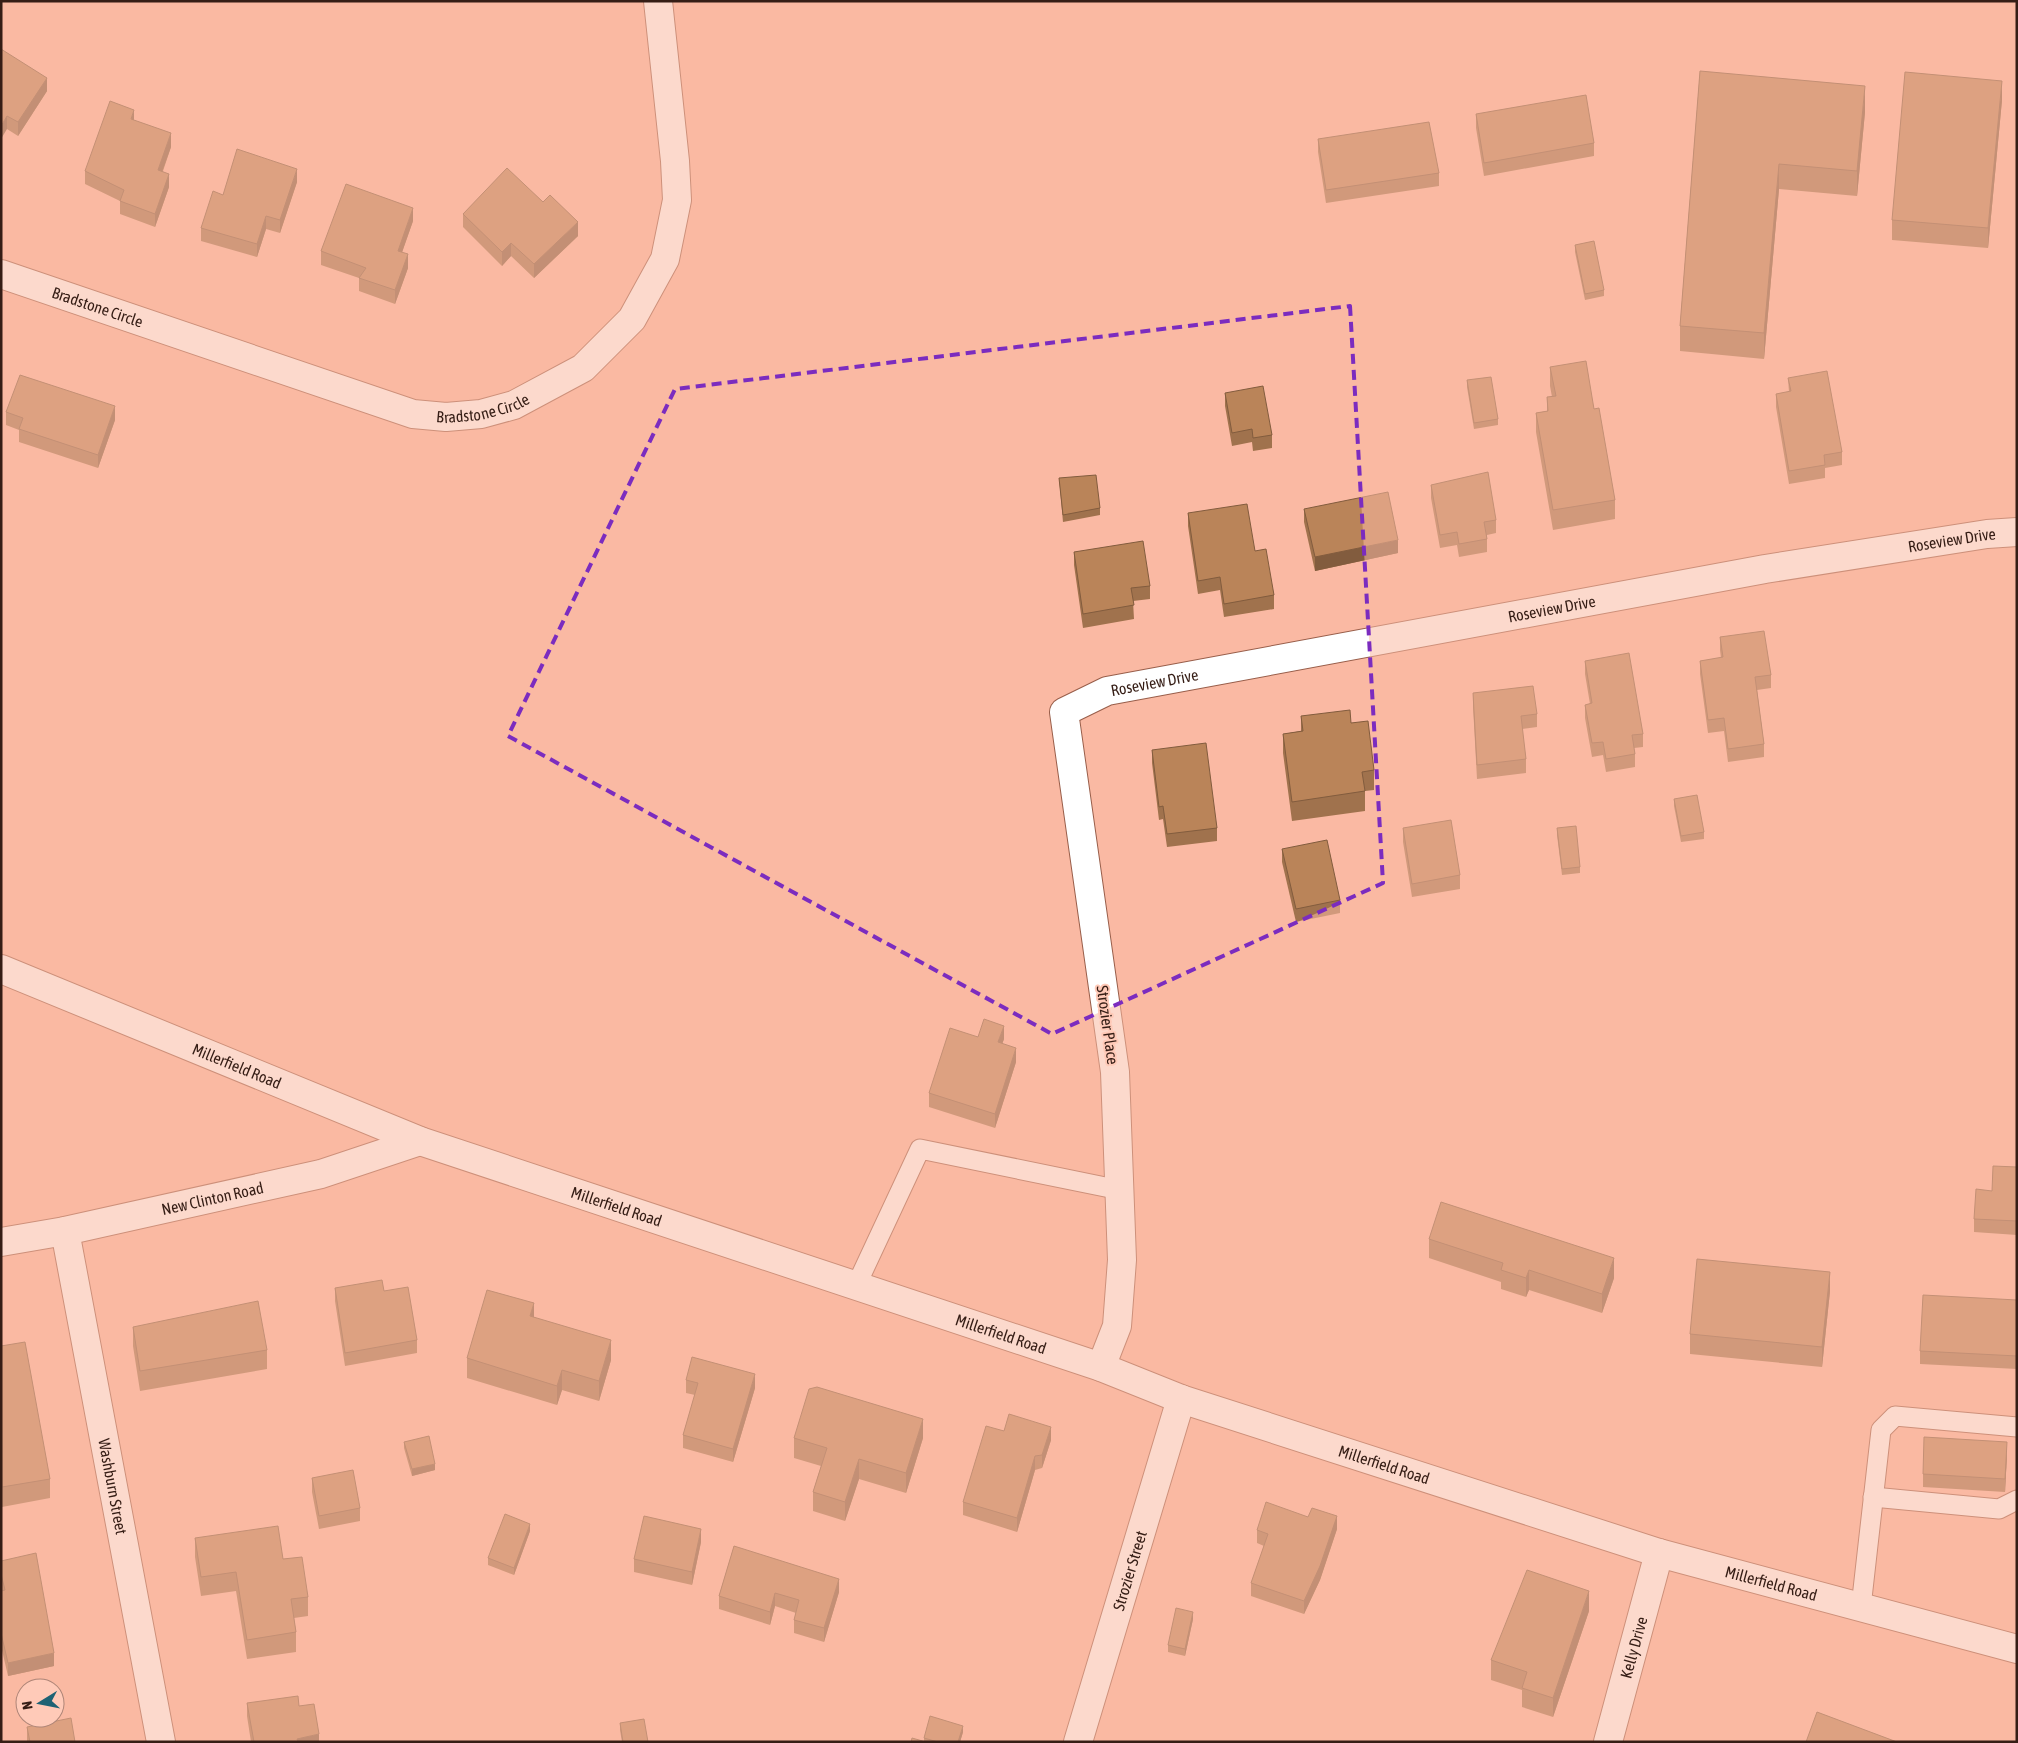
<svg xmlns="http://www.w3.org/2000/svg" width="2018" height="1743" font-family="'Asap Condensed',sans-serif">
<rect width="100%" height="100%" fill="#fab9a3"/>
<g fill="none" stroke-linecap="round" stroke-linejoin="round">
<g stroke="#985e4a" stroke-width="21">
<g id="lane">
<polyline points="856,1286 920,1149 1120,1190"/>
<polyline points="1873,1497 1999,1509 2017,1500"/>
<polyline points="1861,1607 1881,1430 1895,1416 2017,1427"/>
</g>
</g>
<g stroke="#985e4a" stroke-width="30">
<g id="street">
<path id="s1" d="M1 274 413 414 446 417 481 414 514 405 583 368 632 319 665 259 677 200 675 161 658 1"/>
<path id="s2" d="M65 1231 161 1742"/>
<path id="s3" d="M1101 1367 1117 1326 1122 1260 1115 1072 1064 712 1107 691 1765 569 1987 534 2017 532"/>
<path id="s4" d="M1078 1742 1181 1399"/>
<path id="s5" d="M1608 1742 1659 1553"/>
</g>
</g>
<g stroke="#985e4a" stroke-width="30">
<g id="secondary">
<path id="s6" d="M1 969 420 1141 1101 1367 1181 1399 1659 1553 2017 1649"/>
<path id="s7" d="M1 1242 65 1231 321 1174 420 1141"/>
</g>
</g>
<use href="#lane" stroke="#fff" stroke-width="19"/>
<use href="#street" stroke="#fff" stroke-width="28"/>
<use href="#secondary" stroke="#fff" stroke-width="28"/>
</g>
<g fill="#a0724d">
<polygon points="1,49 47,91 18,136 7,129"/>
<polygon points="1700,71 1865,112 1857,196 1779,189 1764,359 1680,351 1680,326"/>
<polygon points="2002,100 1988,248 1892,240 1892,220"/>
<polygon points="1476,114 1594,143 1594,156 1484,176 1476,128"/>
<polygon points="134,120 171,147 163,171 169,187 155,227 120,214 120,201 85,184 85,171"/>
<polygon points="1318,139 1439,173 1439,186 1326,203 1318,152"/>
<polygon points="297,182 280,233 266,229 257,257 201,241 201,228 223,195"/>
<polygon points="463,214 578,236 534,278 511,256 502,266 463,227"/>
<polygon points="413,221 402,252 408,268 395,304 359,291 359,278 321,265 321,251"/>
<polygon points="1575,245 1604,290 1604,296 1585,300 1575,252"/>
<polygon points="1550,367 1594,409 1615,500 1615,519 1553,530 1536,432 1536,413 1547,411 1547,397 1552,397 1550,386"/>
<polygon points="1788,378 1842,452 1842,465 1825,468 1825,478 1789,484 1776,407 1776,394 1789,392"/>
<polygon points="1467,380 1498,419 1498,425 1474,429 1467,387"/>
<polygon points="1225,393 1272,435 1272,448 1253,451 1252,442 1232,446 1225,406"/>
<polygon points="6,412 115,420 98,468 19,442 19,430 6,425"/>
<polygon points="1059,478 1100,508 1100,515 1063,522"/>
<polygon points="1431,485 1496,520 1496,533 1487,535 1487,552 1459,557 1457,545 1440,548 1431,498"/>
<polygon points="1304,509 1398,553 1315,571 1304,522"/>
<polygon points="1188,513 1255,551 1274,595 1274,609 1224,617 1220,590 1198,594 1188,526"/>
<polygon points="1074,552 1150,586 1150,599 1133,601 1134,619 1083,628 1074,565"/>
<polygon points="1720,637 1771,675 1771,688 1757,690 1764,744 1764,757 1728,762 1724,731 1708,733 1700,674 1700,661 1721,658 1720,650"/>
<polygon points="1585,661 1643,734 1643,747 1634,748 1635,754 1635,767 1606,772 1603,755 1592,757 1585,718 1585,705 1590,704 1585,674"/>
<polygon points="1473,693 1537,714 1537,727 1522,729 1526,759 1526,773 1477,779 1473,706"/>
<polygon points="1301,716 1351,723 1374,770 1374,790 1365,791 1365,811 1292,821 1283,753 1283,734 1301,731"/>
<polygon points="1152,750 1217,828 1217,841 1167,847 1163,819 1159,820 1152,763"/>
<polygon points="1674,799 1704,832 1704,839 1681,842 1674,806"/>
<polygon points="1403,828 1460,875 1460,889 1412,897 1403,842"/>
<polygon points="1557,828 1580,867 1580,873 1562,875 1557,835"/>
<polygon points="1282,849 1340,900 1340,913 1296,922 1282,862"/>
<polygon points="978,1037 1004,1039 1002,1044 1016,1062 995,1128 929,1107 929,1093"/>
<polygon points="2017,1167 2017,1235 1974,1232 1974,1219 1992,1191"/>
<polygon points="1429,1239 1614,1278 1602,1313 1529,1290 1526,1297 1501,1289 1501,1282 1429,1258"/>
<polygon points="335,1288 384,1291 417,1340 417,1353 345,1366 335,1301"/>
<polygon points="1830,1291 1822,1367 1690,1354 1690,1334"/>
<polygon points="2017,1300 2017,1369 1920,1364 1920,1351"/>
<polygon points="534,1317 611,1360 599,1401 562,1390 557,1405 467,1378 467,1358"/>
<polygon points="133,1327 267,1350 267,1369 140,1391 133,1346"/>
<polygon points="1,1346 50,1479 50,1498 2,1507"/>
<polygon points="686,1380 755,1388 733,1462 683,1448 683,1435 695,1395 686,1393"/>
<polygon points="1004,1431 1051,1440 1042,1468 1035,1470 1017,1532 963,1515 963,1502"/>
<polygon points="794,1438 923,1438 906,1493 859,1479 845,1521 813,1511 813,1492 821,1466 794,1458"/>
<polygon points="404,1442 435,1470 412,1476 404,1448"/>
<polygon points="2007,1455 2005,1492 1923,1487 1923,1474"/>
<polygon points="312,1478 360,1508 360,1521 319,1529 312,1492"/>
<polygon points="1308,1517 1337,1529 1320,1580 1304,1614 1251,1596 1251,1583 1264,1546 1257,1543 1257,1530"/>
<polygon points="530,1531 514,1575 488,1565 488,1558"/>
<polygon points="195,1538 283,1559 308,1597 308,1616 294,1618 296,1632 296,1652 247,1659 236,1591 201,1596 195,1557"/>
<polygon points="701,1542 692,1585 634,1572 634,1559"/>
<polygon points="734,1546 839,1592 824,1642 794,1633 794,1620 796,1613 775,1606 770,1625 719,1609 719,1596"/>
<polygon points="1,1561 54,1666 8,1676 1,1646 1,1591 2,1591 1,1588"/>
<polygon points="1589,1611 1553,1717 1522,1707 1522,1690 1491,1680 1491,1660"/>
<polygon points="1193,1619 1185,1656 1168,1652 1168,1645"/>
<polygon points="247,1703 319,1742 251,1742 247,1716"/>
<polygon points="620,1723 648,1742 622,1742 620,1730"/>
<polygon points="27,1727 75,1742 27,1742"/>
<polygon points="963,1732 960,1742 911,1742 924,1741 924,1738"/>
</g>
<g fill="#825c3e">
<polygon points="47,78 47,91 18,136 18,122"/>
<polygon points="2002,81 2002,100 1988,248 1988,228"/>
<polygon points="1865,86 1865,112 1857,196 1857,171"/>
<polygon points="134,110 134,123 131,119"/>
<polygon points="7,116 7,129 1,139 1,126"/>
<polygon points="171,133 171,147 158,183 158,170"/>
<polygon points="1779,164 1779,189 1764,359 1764,333"/>
<polygon points="297,169 297,182 280,233 280,220"/>
<polygon points="169,174 169,187 155,227 155,214"/>
<polygon points="413,208 413,221 398,264 398,251"/>
<polygon points="266,216 266,229 257,257 257,244"/>
<polygon points="578,222 578,236 534,278 534,264"/>
<polygon points="511,243 511,256 502,266 502,252"/>
<polygon points="408,254 408,268 395,304 395,290"/>
<polygon points="115,406 115,420 98,468 98,455"/>
<polygon points="1398,540 1398,553 1315,571 1315,557"/>
<polygon points="1004,1026 1004,1039 998,1055 998,1042"/>
<polygon points="1016,1048 1016,1062 995,1128 995,1114"/>
<polygon points="1614,1258 1614,1278 1602,1313 1602,1294"/>
<polygon points="1529,1270 1529,1290 1526,1297 1526,1278"/>
<polygon points="1830,1272 1830,1291 1822,1367 1822,1347"/>
<polygon points="534,1303 534,1323 530,1316"/>
<polygon points="611,1340 611,1360 599,1401 599,1381"/>
<polygon points="562,1370 562,1390 557,1405 557,1386"/>
<polygon points="755,1374 755,1388 733,1462 733,1449"/>
<polygon points="923,1419 923,1438 906,1493 906,1473"/>
<polygon points="1051,1427 1051,1440 1042,1468 1042,1455"/>
<polygon points="2007,1442 2007,1455 2005,1492 2005,1479"/>
<polygon points="1035,1456 1035,1470 1017,1532 1017,1518"/>
<polygon points="859,1459 859,1479 845,1521 845,1502"/>
<polygon points="435,1464 435,1470 412,1476 412,1469"/>
<polygon points="1337,1516 1337,1529 1320,1580 1304,1614 1304,1601"/>
<polygon points="530,1524 530,1531 514,1575 514,1568"/>
<polygon points="701,1529 701,1542 692,1585 692,1572"/>
<polygon points="839,1579 839,1592 824,1642 824,1628"/>
<polygon points="1589,1591 1589,1611 1553,1717 1553,1698"/>
<polygon points="775,1593 775,1606 770,1625 770,1612"/>
<polygon points="1193,1612 1193,1619 1185,1656 1185,1649"/>
<polygon points="54,1653 54,1666 8,1676 8,1663"/>
<polygon points="963,1726 963,1732 960,1742 958,1742"/>
<polygon points="319,1734 319,1742 297,1742 297,1739"/>
</g>
<g fill="#ba8459" stroke="#825c3e">
<polygon points="1,49 47,78 18,122 7,116 1,126"/>
<polygon points="1700,71 1865,86 1857,171 1779,164 1764,333 1680,326"/>
<polygon points="1905,72 2002,81 1988,228 1892,220"/>
<polygon points="1586,95 1594,143 1484,163 1476,114"/>
<polygon points="110,101 134,110 131,119 171,133 158,170 169,174 155,214 120,201 124,190 85,171"/>
<polygon points="1429,122 1439,173 1326,190 1318,139"/>
<polygon points="237,149 297,169 280,220 266,216 257,244 201,228 213,191 223,195"/>
<polygon points="507,168 543,202 550,195 578,222 534,264 511,243 502,252 463,214"/>
<polygon points="346,184 413,208 398,251 408,254 395,290 359,278 366,268 321,251"/>
<polygon points="1594,241 1604,290 1585,294 1575,245"/>
<polygon points="1586,361 1594,409 1599,408 1615,500 1553,510 1536,413 1548,411 1547,397 1556,396 1550,367"/>
<polygon points="1827,371 1842,452 1824,455 1825,465 1789,471 1776,394 1791,391 1788,378"/>
<polygon points="20,375 115,406 98,455 19,429 23,418 6,412"/>
<polygon points="1491,377 1498,419 1474,423 1467,380"/>
<polygon points="1263,386 1272,435 1253,438 1252,429 1232,433 1225,393"/>
<polygon points="1488,472 1496,520 1484,522 1487,539 1459,544 1457,532 1440,535 1431,485"/>
<polygon points="1096,475 1100,508 1063,515 1059,478"/>
<polygon points="1388,492 1398,540 1315,557 1304,509"/>
<polygon points="1247,504 1255,551 1266,549 1274,595 1224,604 1220,577 1198,581 1188,513"/>
<polygon points="1143,541 1150,586 1131,588 1134,605 1083,614 1074,552"/>
<polygon points="1764,631 1771,675 1755,677 1764,744 1728,749 1724,718 1708,720 1700,661 1723,657 1720,637"/>
<polygon points="1629,653 1643,734 1632,735 1635,754 1606,759 1603,742 1592,743 1585,705 1592,703 1585,661"/>
<polygon points="1533,686 1537,714 1521,716 1526,759 1477,765 1473,693"/>
<polygon points="1350,710 1351,723 1368,721 1374,770 1362,772 1365,791 1292,802 1283,734 1303,731 1301,716"/>
<polygon points="1206,743 1217,828 1167,834 1163,806 1159,807 1152,750"/>
<polygon points="1697,795 1704,832 1681,836 1674,799"/>
<polygon points="1451,820 1460,875 1412,884 1403,828"/>
<polygon points="1576,826 1580,867 1562,869 1557,828"/>
<polygon points="1327,840 1340,900 1296,909 1282,849"/>
<polygon points="984,1019 1004,1026 998,1042 1016,1048 995,1114 929,1093 950,1028 978,1037"/>
<polygon points="1993,1166 2017,1167 2017,1221 1974,1219 1976,1189 1992,1191"/>
<polygon points="1441,1202 1614,1258 1602,1294 1529,1270 1526,1278 1501,1270 1503,1263 1429,1239"/>
<polygon points="1697,1259 1830,1272 1822,1347 1690,1334"/>
<polygon points="382,1280 384,1291 408,1287 417,1340 345,1353 335,1288"/>
<polygon points="487,1290 534,1303 530,1316 611,1340 599,1381 562,1370 557,1386 467,1358"/>
<polygon points="1923,1295 2017,1300 2017,1356 1920,1351"/>
<polygon points="258,1301 267,1350 140,1371 133,1327"/>
<polygon points="25,1342 50,1479 2,1487 1,1346"/>
<polygon points="692,1357 755,1374 733,1449 683,1435 698,1383 686,1380"/>
<polygon points="817,1387 923,1419 906,1473 859,1459 845,1502 813,1492 827,1448 794,1438 809,1389"/>
<polygon points="1009,1414 1051,1427 1042,1455 1035,1456 1017,1518 963,1502 986,1426 1004,1431"/>
<polygon points="429,1436 435,1464 412,1469 404,1442"/>
<polygon points="1924,1437 2007,1442 2005,1479 1923,1474"/>
<polygon points="353,1470 360,1508 319,1516 312,1478"/>
<polygon points="1266,1502 1308,1517 1312,1508 1337,1516 1320,1566 1304,1601 1251,1583 1268,1534 1257,1530"/>
<polygon points="505,1514 530,1524 514,1568 488,1558"/>
<polygon points="644,1516 701,1529 692,1572 634,1559"/>
<polygon points="278,1526 283,1559 302,1557 308,1597 291,1599 296,1632 247,1640 236,1572 201,1577 195,1538"/>
<polygon points="734,1546 839,1579 824,1628 794,1620 799,1600 775,1593 770,1612 719,1596"/>
<polygon points="36,1553 54,1653 8,1663 1,1633 1,1591 5,1590 1,1574 1,1561"/>
<polygon points="1527,1570 1589,1591 1553,1698 1522,1688 1527,1672 1491,1660"/>
<polygon points="1176,1608 1193,1612 1185,1649 1168,1645"/>
<polygon points="298,1696 299,1706 314,1704 319,1734 297,1739 298,1742 254,1742 247,1703"/>
<polygon points="1817,1712 1897,1742 1806,1742"/>
<polygon points="930,1716 963,1726 958,1742 938,1742 924,1738"/>
<polygon points="71,1718 75,1742 30,1742 27,1727"/>
<polygon points="644,1719 648,1742 623,1742 620,1723"/>
<polygon points="912,1738 926,1742 911,1742"/>
</g>
<path d="M0 0H2018V1743H0ZM1350 306 1383 883 1052 1034 508 736 675 389Z" fill="#fab9a3" fill-opacity=".55" fill-rule="evenodd"/>
<path fill="none" stroke="#7b2cbf" stroke-width="4" stroke-dasharray="10 6" stroke-linejoin="round" d="M1350 306 1383 883 1052 1034 508 736 675 389Z"/>
<g text-anchor="middle" stroke-width="4" stroke-linejoin="round" paint-order="stroke">
<g font-size="16" fill="#351d15" stroke="#ffcab8">
<text dy="6" stroke="none"><textPath href="#s1" startOffset="102">Bradstone Circle</textPath></text>
<text dy="6" stroke="none"><textPath href="#s1" startOffset="506">Bradstone Circle</textPath></text>
<text dy="6" stroke="none"><textPath href="#s3" startOffset="1568">Roseview Drive</textPath></text>
<text dy="6" stroke="none"><textPath href="#s3" startOffset="1162">Roseview Drive</textPath></text>
<text dy="6" stroke="none"><textPath href="#s3" startOffset="758">Roseview Drive</textPath></text>
<text transform="translate(1108 1025) rotate(82)" y="6">Strozier Place</text>
<text dy="6" stroke="none"><textPath href="#s6" startOffset="255">Millerfield Road</textPath></text>
<text dy="6" stroke="none"><textPath href="#s7" startOffset="216">New Clinton Road</textPath></text>
<text dy="6" stroke="none"><textPath href="#s6" startOffset="660">Millerfield Road</textPath></text>
<text dy="6" stroke="none"><textPath href="#s6" startOffset="1065">Millerfield Road</textPath></text>
<text dy="6" stroke="none"><textPath href="#s6" startOffset="1470">Millerfield Road</textPath></text>
<text dy="6" stroke="none"><textPath href="#s2" startOffset="260">Washburn Street</textPath></text>
<text dy="6" stroke="none"><textPath href="#s4" startOffset="179">Strozier Street</textPath></text>
<text dy="6" stroke="none"><textPath href="#s6" startOffset="1875">Millerfield Road</textPath></text>
<text dy="6" stroke="none"><textPath href="#s5" startOffset="98">Kelly Drive</textPath></text>
</g>
</g>
<rect width="2018" height="1743" fill="none" stroke="#351d15" stroke-width="5"/>
<g transform="translate(40 1703) rotate(260)"><circle r="24" fill="#ffcab8" stroke="#ae8577"/>
<path d="M0-4L9 19L0 12L-9 19Z" fill="#1e6274"/>
<text y="-8" font-size="14" font-weight="bold" text-anchor="middle" fill="#351d15">N</text>
</g>
</svg>
